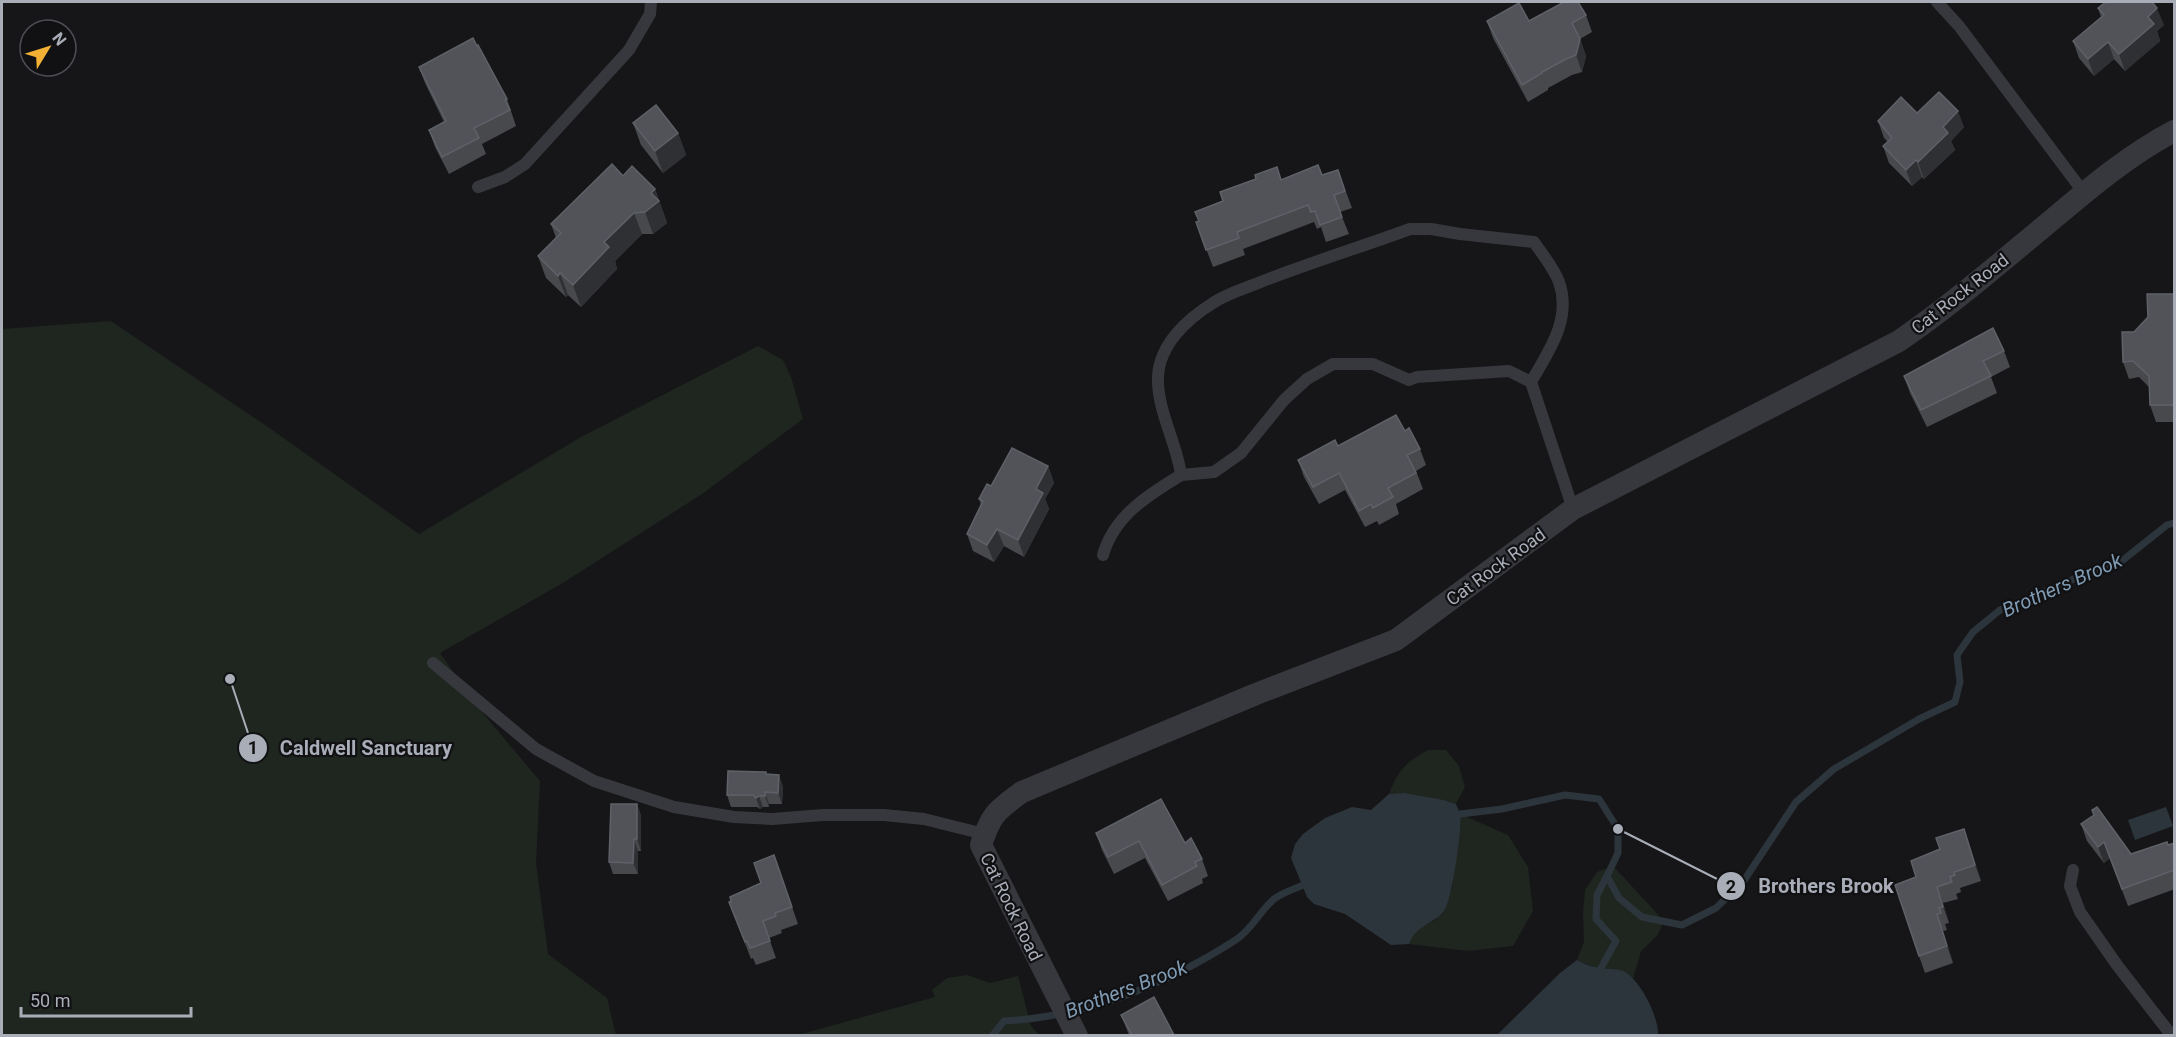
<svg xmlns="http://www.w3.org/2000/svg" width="2176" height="1037" font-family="Roboto,sans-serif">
<rect width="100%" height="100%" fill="#161618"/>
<g fill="#1e261f">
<polygon points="111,321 268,427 419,534 581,437 758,346 783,360 791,377 803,419 702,494 566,581 440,653 477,706 540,781 536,863 548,954 607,998 616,1035 2,1036 2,329"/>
<path d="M1428 750H1446L1459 766 1465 787 1456 804 1444 800 1389 794C1398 770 1406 762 1428 750Z"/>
<polygon points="1460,814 1508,835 1528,867 1533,911 1513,946 1468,951 1409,944 1411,937 1421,927 1436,920 1452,888"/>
<polygon points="1613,866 1664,921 1657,936 1641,951 1633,979 1621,971 1596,968 1577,960 1584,942 1583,914 1585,890 1597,872"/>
<polygon points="967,975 990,983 1018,976 1031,1026 1039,1035 798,1035 935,997 932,990 947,978"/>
</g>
<g fill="#2c353c">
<path d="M1404 793 1444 800 1456 804C1457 807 1459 810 1460 813 1463 825 1452 899 1445 909 1436 924 1415 925 1409 944L1391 945 1345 914 1314 904 1307 897 1291 858 1295 844 1303 834 1325 818 1352 807 1371 810 1389 794Z"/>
<polygon points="2166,807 2173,826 2135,840 2128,820"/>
<path d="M1577 960C1583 963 1589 966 1595 967 1603 970 1615 968 1623 971 1640 979 1659 1017 1658 1035H1497L1560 973Z"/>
</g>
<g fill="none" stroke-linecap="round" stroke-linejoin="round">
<g stroke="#2c353c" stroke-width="7">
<polyline points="1452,818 1460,814 1502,809 1565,795 1599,799 1618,829 1618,853 1607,876 1619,898 1642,917 1682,925 1716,908 1743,882 1796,802 1834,769 1919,719 1955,702 1960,682 1957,655 1973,632 2000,610 2074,579 2118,564 2167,525 2174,523"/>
<polyline points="1596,977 1616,941 1596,919 1597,895 1607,876"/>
<path d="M992 1036 1004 1021C1086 1017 1168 984 1237 939 1252 929 1260 911 1274 899 1283 892 1297 888 1308 883"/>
</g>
<g stroke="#37383d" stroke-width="12">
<polyline points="1937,2 1959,26 2084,193"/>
<polyline points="478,187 505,177 525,164 629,50 650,14 651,2"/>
<polyline points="1181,475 1214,472 1241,453 1284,400 1307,379 1333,364 1373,364 1409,380 1417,377 1509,371 1531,382"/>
<path d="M1103 555C1114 516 1148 495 1181 475 1177 443 1157 411 1158 377 1159 345 1187 319 1213 303 1228 293 1247 288 1263 281 1312 262 1361 247 1410 229H1431L1460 234 1534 242C1542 254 1554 268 1559 282 1572 319 1549 351 1531 382L1573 509"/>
<polyline points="433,663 536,749 594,781 674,807 734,817 772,819 823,815 884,815 924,819 984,834"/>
<polyline points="2073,870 2070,886 2080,912 2117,965 2172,1036"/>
</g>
<path stroke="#37383d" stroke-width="22" d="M1077 1036 981 845C991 814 996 811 1022 792L1256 694 1396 640 1573 509 1899 341C1953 304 2002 261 2053 219 2091 187 2130 154 2174 131"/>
</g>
<g fill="#47494d">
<polygon points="2098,8 2164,25 2157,31 2160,41 2125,71 2114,59 2094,76 2079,58 2073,41 2101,17"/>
<polygon points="1586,15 1592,32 1580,39 1586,56 1582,72 1572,75 1548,88 1548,90 1528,102 1493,38 1487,21 1529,21"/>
<polygon points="419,67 507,99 516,126 482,144 486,154 449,174 435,147 429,130 444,122 425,83"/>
<polygon points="1917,113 1964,127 1951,141 1955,150 1924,179 1922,177 1912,186 1889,163 1883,146 1888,142 1884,138 1878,121"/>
<polygon points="633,123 678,133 686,155 663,173 641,145"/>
<polygon points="1338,170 1352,208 1340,212 1349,234 1326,242 1321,227 1317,229 1314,222 1243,249 1245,255 1213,267 1196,222 1281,180 1322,175"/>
<polygon points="623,176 655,189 667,223 653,234 642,234 615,261 617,269 581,307 568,295 566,297 546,278 538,256 556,238 551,224"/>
<polygon points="2175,294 2175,422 2156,422 2150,405 2149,387 2139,377 2129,379 2123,362 2134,332"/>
<polygon points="2004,351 2010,367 1991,377 1997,393 1927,427 1910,393 1904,376"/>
<polygon points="1405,431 1420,449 1426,465 1416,471 1423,489 1396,504 1399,514 1379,525 1377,521 1365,527 1345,490 1319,504 1304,477 1298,460"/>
<polygon points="1048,466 1054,483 1045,499 1049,509 1024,557 1004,546 994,562 973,551 967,534 981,505 979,499 991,486"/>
<polygon points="767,774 783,786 782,804 769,804 769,807 763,807 760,809 757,807 731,807 727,795"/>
<polygon points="637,804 641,816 641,851 638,851 638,874 613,874 609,862"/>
<polygon points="2094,815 2131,854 2168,845 2175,843 2175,889 2128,906 2110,858 2104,863 2087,841 2081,824"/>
<polygon points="1964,829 1981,881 1960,888 1961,892 1956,894 1958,899 1943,903 1949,923 1945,924 1947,930 1943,931 1953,963 1925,973 1919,956 1916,877 1940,849"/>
<polygon points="1096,833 1185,843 1202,859 1208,876 1202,879 1203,883 1168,901 1145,858 1114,874 1102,850"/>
<polygon points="774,855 798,924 781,930 782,933 769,938 776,958 756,965 753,958 751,959 729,902 761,883"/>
<polygon points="1121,1015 1174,1035 1129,1035"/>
</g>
<g fill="#2f3033">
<polygon points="2157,8 2164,25 2157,31 2160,41 2125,71 2119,54 2148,17"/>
<polygon points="1580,39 1586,56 1582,72 1576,55"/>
<polygon points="2108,42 2114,59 2094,76 2088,59"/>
<polygon points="1958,111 1964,127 1951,141 1955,150 1924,179 1918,162 1943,127"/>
<polygon points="678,133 686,155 663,173 655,151"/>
<polygon points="1916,160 1922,177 1912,186 1906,170"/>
<polygon points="655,189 667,223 653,234 645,212 651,193"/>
<polygon points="634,213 642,234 615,261 617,269 581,307 573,285 604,242"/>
<polygon points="560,273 568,295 566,297 558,276"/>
<polygon points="1048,466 1054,483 1045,499 1049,509 1024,557 1018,540 1036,489"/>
<polygon points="997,529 1004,546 994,562 987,545"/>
<polygon points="779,775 783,786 782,804 778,793"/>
<polygon points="765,792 769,804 769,807 765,796"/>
<polygon points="759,796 763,807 760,809 756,798"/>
<polygon points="637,804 641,816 641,851 637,839"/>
<polygon points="1964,829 1970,846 1981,881 1975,865"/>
<polygon points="634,839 638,851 638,874 633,863"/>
<polygon points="2104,842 2110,858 2104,863 2098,847"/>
<polygon points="1937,887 1943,903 1949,923 1943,907"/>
<polygon points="1937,914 1943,931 1953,963 1947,946"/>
</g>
<g fill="#525359" stroke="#5f6168" stroke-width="1.5">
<polygon points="1564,2 1578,2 1586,15 1572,23 1580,39 1576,55 1566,59 1542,72 1542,73 1522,85 1487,21 1519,3 1529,21"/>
<polygon points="2106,2 2152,2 2157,8 2148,17 2154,24 2119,54 2108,42 2088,59 2073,41 2104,15 2098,8"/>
<polygon points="473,38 477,46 478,45 507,99 505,100 510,110 474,128 479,138 442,157 429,130 446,121 419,67"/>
<polygon points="1939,92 1958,111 1943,127 1948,133 1918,162 1916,160 1906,170 1883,146 1892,138 1878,121 1901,97 1917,113"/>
<polygon points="656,105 678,133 655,151 633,123"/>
<polygon points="612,164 623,176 632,166 655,189 651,193 659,201 645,212 634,213 604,242 609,247 573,285 560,273 558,276 538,256 561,233 551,224"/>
<polygon points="1318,165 1322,175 1338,170 1345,191 1334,195 1342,217 1320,225 1315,211 1311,212 1308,205 1237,232 1239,238 1206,250 1196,222 1199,221 1195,212 1223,201 1220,192 1256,179 1255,175 1277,167 1281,180"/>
<polygon points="2147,294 2175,294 2175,405 2150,405 2149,376 2133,361 2123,362 2122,332 2134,332 2148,317"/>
<polygon points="1993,328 2004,351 1983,361 1991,376 1921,410 1904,376"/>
<polygon points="1396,415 1405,431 1409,428 1420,449 1407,455 1416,473 1388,488 1393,497 1373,508 1371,504 1359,511 1339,473 1313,487 1298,460 1335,440 1338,446"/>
<polygon points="1012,448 1048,466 1036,489 1043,493 1018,540 997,529 987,545 967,534 983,501 979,499 987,484 991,486"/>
<polygon points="728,771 766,772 766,774 779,775 778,793 765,792 765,796 759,796 756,798 753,795 727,795"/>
<polygon points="1161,799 1185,843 1191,838 1202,859 1195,862 1197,866 1162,885 1139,841 1108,857 1096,833"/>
<polygon points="611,804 637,804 637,839 634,839 633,863 609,862"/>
<polygon points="2097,807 2131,854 2167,842 2168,845 2175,843 2175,871 2174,870 2122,889 2104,842 2098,847 2081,824 2094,815 2092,810"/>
<polygon points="1964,829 1975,865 1954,872 1955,875 1950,877 1952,882 1937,887 1943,907 1939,908 1941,913 1937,914 1947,946 1919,956 1895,885 1916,877 1911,861 1940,849 1936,838"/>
<polygon points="774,855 792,907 775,913 776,916 763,921 770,941 750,948 747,941 745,942 729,902 731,901 730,897 761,883 754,863"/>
<polygon points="1154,997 1174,1035 1132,1035 1121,1015"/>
</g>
<g text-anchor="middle" stroke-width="4.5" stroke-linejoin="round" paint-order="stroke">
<g font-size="18" fill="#a8adb8" stroke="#111113">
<text transform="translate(1960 294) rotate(-38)" y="6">Cat Rock Road</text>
<text transform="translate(1496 567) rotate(-36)" y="6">Cat Rock Road</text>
<text transform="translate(1011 907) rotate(64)" y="6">Cat Rock Road</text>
</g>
<g font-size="20" font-style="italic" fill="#7f9bb3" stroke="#111113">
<text transform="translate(2062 585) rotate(-24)" y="7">Brothers Brook</text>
<text transform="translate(1126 989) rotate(-21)" y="7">Brothers Brook</text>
</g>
</g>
<path fill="none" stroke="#a8adb8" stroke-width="2" d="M230 679L253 748M1618 829L1731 886"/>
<g fill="#a8adb8" stroke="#111113" stroke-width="2">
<circle cx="230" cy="679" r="6"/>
<circle cx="1618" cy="829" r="6"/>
<circle cx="253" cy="748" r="15"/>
<circle cx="1731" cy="886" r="15"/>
</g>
<g font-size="18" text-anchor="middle" font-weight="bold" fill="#111">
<text x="253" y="754">1</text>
<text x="1731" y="893">2</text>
</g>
<g font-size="20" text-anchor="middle" font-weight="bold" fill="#a8adb8" stroke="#111113" stroke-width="4.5" stroke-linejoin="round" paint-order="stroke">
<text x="366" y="755">Caldwell Sanctuary</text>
<text x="1826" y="893">Brothers Brook</text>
</g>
<rect width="2176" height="1037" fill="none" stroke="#a8adb8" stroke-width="6"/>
<g transform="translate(48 48) rotate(52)"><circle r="28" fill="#111113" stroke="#4d4f55" stroke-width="1.5"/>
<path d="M0-4.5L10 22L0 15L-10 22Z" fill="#f2b134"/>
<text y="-9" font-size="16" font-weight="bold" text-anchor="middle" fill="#a8adb8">N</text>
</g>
<path d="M21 1007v9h170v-9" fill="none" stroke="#a8adb8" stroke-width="3"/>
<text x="30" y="1007" font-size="18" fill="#a8adb8" stroke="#111113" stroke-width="4.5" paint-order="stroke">50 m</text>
</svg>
